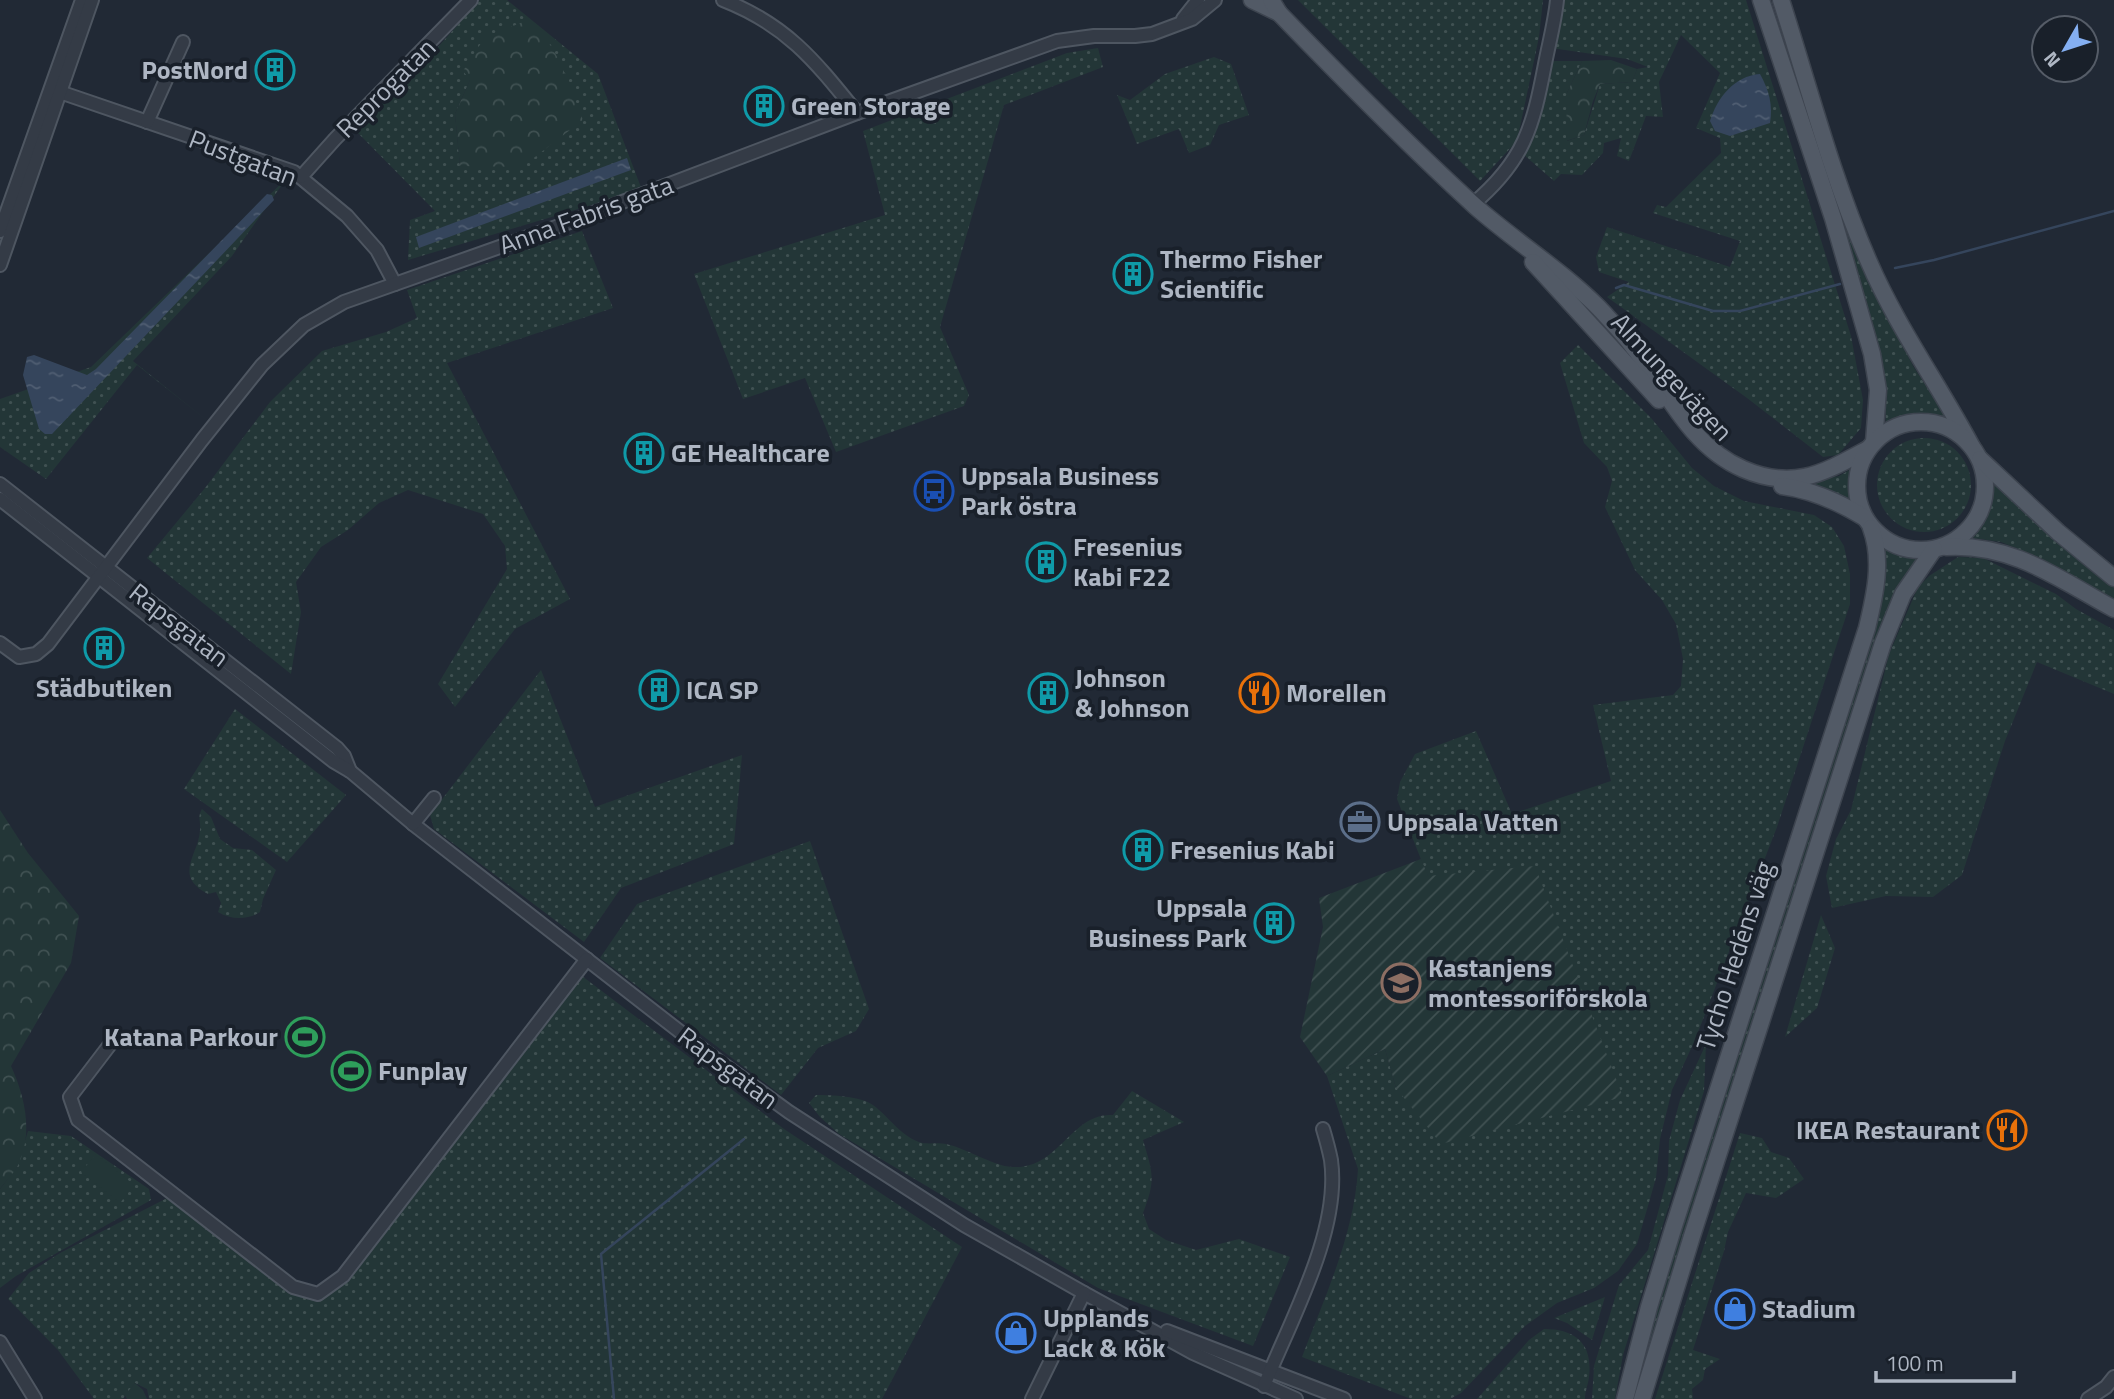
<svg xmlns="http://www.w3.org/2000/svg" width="2114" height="1399" font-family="'Titillium Web',sans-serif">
<defs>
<pattern id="grass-dots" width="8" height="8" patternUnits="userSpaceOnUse" patternTransform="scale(1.75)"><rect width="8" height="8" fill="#233637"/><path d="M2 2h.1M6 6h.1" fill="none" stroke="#405152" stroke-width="1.8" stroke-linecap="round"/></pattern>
<pattern id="forest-crowns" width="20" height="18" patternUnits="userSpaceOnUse" patternTransform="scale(1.75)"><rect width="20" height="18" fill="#233637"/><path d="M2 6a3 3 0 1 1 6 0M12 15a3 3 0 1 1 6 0" fill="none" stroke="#405152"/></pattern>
<pattern id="park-tufts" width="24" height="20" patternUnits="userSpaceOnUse" patternTransform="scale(1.75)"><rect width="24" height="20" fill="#233637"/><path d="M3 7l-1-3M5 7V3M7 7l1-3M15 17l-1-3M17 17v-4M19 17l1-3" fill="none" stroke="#405152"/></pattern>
<pattern id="garden-furrows" width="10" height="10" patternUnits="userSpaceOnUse" patternTransform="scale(1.75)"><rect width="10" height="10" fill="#233637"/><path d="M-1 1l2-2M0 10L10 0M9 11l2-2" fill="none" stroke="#405152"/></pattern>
<pattern id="water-ripples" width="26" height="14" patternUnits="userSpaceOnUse" patternTransform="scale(1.75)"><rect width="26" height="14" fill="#35455c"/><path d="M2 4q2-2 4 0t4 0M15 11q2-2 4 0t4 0" fill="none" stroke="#505e72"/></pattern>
</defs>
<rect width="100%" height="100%" fill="#212935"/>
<g fill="url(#grass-dots)" fill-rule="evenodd">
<path d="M480 0H507L598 74 642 190 408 260 410 220 435 211 355 130 438 47ZM470 80 460 166 455 114Z"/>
<polygon points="1298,0 1543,0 1539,37 1517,141 1480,181"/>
<polygon points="1556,0 1746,0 1851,336 1863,400 1861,428 1838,455 1823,457 1747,398 1607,297 1629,282 1599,272 1596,257 1607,227 1730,267 1740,241 1653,213 1657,205 1666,207 1721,153 1720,138 1696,128 1720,73 1681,35 1659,82 1663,117 1646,116 1629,161 1617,156 1621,138 1604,143 1603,153 1582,175 1561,174 1554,181 1524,155 1541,112 1551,61 1582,61 1567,93 1567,141 1584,135 1600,84 1632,82 1637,69 1648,67 1627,59 1551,48"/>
<polygon points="1098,48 1103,67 1004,105 940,327 969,395 964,406 836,452 805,378 743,399 694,274 885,215 863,131 1067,53"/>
<polygon points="1214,57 1231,64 1249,115 1219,125 1210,145 1189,153 1179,129 1137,144 1117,95 1130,100 1165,74"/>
<polygon points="286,179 232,256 133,361 209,422 137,365 46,479 0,447 0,399 91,367"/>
<polygon points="582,231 613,308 447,363 570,599 515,629 455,707 438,684 507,569 505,546 483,514 408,490 379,503 348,530 321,547 296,582 301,612 291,674 147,558 205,488 270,402 322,351 386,332 417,318 407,290"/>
<path d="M1845 234 1851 235 1875 296 1880 301 1913 366 1946 416C1924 413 1905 411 1886 424L1884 379 1867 309Z"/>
<path d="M1578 345 1652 419 1692 468 1714 486 1744 501 1814 515 1832 527 1844 546 1850 574V604L1777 827 1695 1040 1672 1090 1660 1139 1656 1178 1637 1244 1618 1271 1594 1288 1557 1303 1525 1326 1461 1393 1450 1399H1411L1302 1357C1325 1296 1354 1235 1358 1169L1327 1076 1385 1049 1396 1088 1428 877 1397 799 1400 782 1415 754 1476 731 1512 814 1611 781 1593 705 1673 695 1681 686 1683 659 1676 624 1662 600 1635 570 1605 507 1612 481 1607 467 1584 443 1560 363Z"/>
<circle cx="1924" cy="485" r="47"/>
<path d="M1853 468 1850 487 1854 504C1836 493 1822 487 1801 485L1839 476Z"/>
<path d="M1995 478 2114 587V599L2112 601 2031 554 2001 542 1973 538C1989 516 1993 505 1995 478Z"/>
<polygon points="1883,543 1905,554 1924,556 1906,576 1633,1399 1646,1346 1723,1097 1871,641"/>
<polygon points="1958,557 1983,558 2056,594 2076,609 2114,630 2114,694 2037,662 2005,741 1962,875 1933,897 1886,896 1832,908 1826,876 1836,839 1851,810 1889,654 1918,587 1929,576"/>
<polygon points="541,670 595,807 742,755 734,844 621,888 584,942 434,829 430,815"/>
<polygon points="235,709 346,795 287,862 184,789"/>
<path d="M202 809 211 817 220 839 233 848 252 850 276 870 263 899 260 912C248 920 231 920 218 912L221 903 216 892 208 894C172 875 199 855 200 830 201 821 197 817 202 809Z"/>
<polygon points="810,841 869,1009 856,1031 818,1048 781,1095 600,958 637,904"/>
<polygon points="1821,915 1835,948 1817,1008 1785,1037"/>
<polygon points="578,973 784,1129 962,1247 882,1399 149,1399 147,1389 135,1383 123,1399 94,1399 58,1350 8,1299 29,1273 60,1253 173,1195 293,1287 318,1294 343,1276"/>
<polygon points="1706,1044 1704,1091 1623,1355 1615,1399 1592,1399 1594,1366 1619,1285 1648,1250 1668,1175 1669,1141 1680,1100"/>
<path d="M1132 1091 1184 1122 1143 1140C1153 1174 1156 1179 1143 1213L1149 1229 1166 1240 1196 1250 1239 1239 1290 1257 1253 1346 1098 1288 839 1134 820 1117 809 1103 816 1095C831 1095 861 1096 873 1105 889 1117 900 1135 919 1142 927 1145 938 1142 946 1144 966 1148 993 1166 1012 1167 1059 1170 1071 1112 1113 1115Z"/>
<polygon points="28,1131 71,1136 149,1189 151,1200 16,1276 0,1288 0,1189 17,1167"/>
<polygon points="1740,1133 1762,1138 1771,1152 1789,1158 1804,1179 1776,1198 1746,1193 1728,1232 1724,1251 1693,1350 1720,1359 1705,1369 1703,1380 1692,1389 1693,1399 1655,1399"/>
<polygon points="1605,1297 1592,1340 1567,1323 1554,1318"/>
<path d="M1544 1329C1576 1329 1593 1344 1589 1377 1588 1385 1585 1391 1585 1399H1477L1529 1340Z"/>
</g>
<g fill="url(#forest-crowns)">
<path d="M528 20C558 43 569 86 583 120L522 167 460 166 455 114 470 80 463 71 485 37Z"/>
<polygon points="1611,60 1637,69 1632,82 1600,84 1593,101 1584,135 1566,141 1567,93 1582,61"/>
<path d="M0 810 28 853 79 916 71 963 11 1066C25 1097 34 1134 17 1167 13 1174 5 1182 0 1189Z"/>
</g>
<polygon fill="url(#park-tufts)" points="135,1383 143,1390 147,1399 127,1399 125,1395"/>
<polygon fill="url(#garden-furrows)" points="1421,859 1428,876 1535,866 1623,1097 1441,1144 1396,1088 1385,1049 1327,1076 1300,1037 1323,927 1319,898"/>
<polygon fill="#233637" points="96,1154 134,1185 120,1203 81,1172"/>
<g fill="url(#water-ripples)">
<path d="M1760 74C1769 90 1773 105 1770 123L1730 136 1715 131 1710 121C1717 98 1734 76 1760 74Z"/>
<polygon points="627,158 631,170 419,248 416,237"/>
<polygon points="267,194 272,195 274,200 52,434 45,434 39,429 23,375 27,357 34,355 87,375 96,369"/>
</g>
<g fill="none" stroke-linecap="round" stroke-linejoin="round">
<g stroke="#35455c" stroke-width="2.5">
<polyline points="1895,268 1934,260 2114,211"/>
<polyline points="1616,288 1624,285 1713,311 1740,311 1840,284"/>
<polyline points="614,1399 601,1254 744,1139"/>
</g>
<g stroke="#4e5661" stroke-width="16">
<g id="minor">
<path d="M723 0C787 25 815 61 857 113"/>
<polyline points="1183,19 1198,0"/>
<polyline points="51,89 294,172 347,216 377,250 395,284"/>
<polyline points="147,122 183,42"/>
<polyline points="301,177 335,139 471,0"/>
<path d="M1473 204C1524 161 1533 127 1545 64 1549 43 1555 21 1557 0"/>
<polyline points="0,231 82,0"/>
<polyline points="0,265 92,0"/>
<polyline points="0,484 337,748 344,756 350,771"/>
<polyline points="0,499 333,761 350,771 413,824 706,1052 789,1112 964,1225 1084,1293 1193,1353 1296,1399"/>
<polyline points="0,643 19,657 36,654 48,644 202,440 262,365 304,325 344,302 559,226 857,113 1057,41 1094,36 1135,36 1152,34 1192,19 1215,0"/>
<polyline points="413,824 434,798"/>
<polyline points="115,1038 70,1097 78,1120 293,1287 318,1294 343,1276 587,959"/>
<polyline points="1167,1331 1344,1399"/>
<polyline points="0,1342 35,1399"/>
<path d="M1264 1386C1290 1321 1341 1231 1331 1160 1329 1150 1326 1139 1323 1129"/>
<polyline points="1032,1399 1084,1293"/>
<polyline points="2088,1399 2106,1387 2114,1377"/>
</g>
</g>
<g stroke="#3d444f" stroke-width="19">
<g id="major">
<polyline points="1252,0 1279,13"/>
<path d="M1271 0 1279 13C1343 79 1408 145 1476 207 1516 242 1561 270 1599 308 1611 321 1624 334 1634 348 1667 391 1690 446 1743 469 1794 491 1823 473 1868 449"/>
<polyline points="1761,0 1833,218 1872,354 1878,390 1874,442"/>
<path d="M1781 0C1809 87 1832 178 1869 262 1897 327 1939 385 1972 447"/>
<polyline points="1533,262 1659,400"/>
<circle cx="1921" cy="486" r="64"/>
<polyline points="1980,459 2058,532 2114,578"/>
<path d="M1782 486C1812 490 1839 502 1865 518"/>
<path d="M1946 547C2012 543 2059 579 2114 609"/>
<path d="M1625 1399 1649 1307 1673 1229 1867 628C1875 595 1883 560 1871 528"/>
<polyline points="1642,1399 1692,1236 1883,643 1903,594 1934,549"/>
</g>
</g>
<use href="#minor" stroke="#343b46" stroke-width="12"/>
<use href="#major" stroke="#525a66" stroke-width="16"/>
</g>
<defs>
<g id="building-ring" transform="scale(2.0125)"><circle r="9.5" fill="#19202a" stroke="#0f9aa8" stroke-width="1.5"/><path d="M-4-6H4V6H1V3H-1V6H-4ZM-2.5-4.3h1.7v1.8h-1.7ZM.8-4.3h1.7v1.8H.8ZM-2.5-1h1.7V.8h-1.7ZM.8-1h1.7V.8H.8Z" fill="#0f9aa8"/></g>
<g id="bus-ring" transform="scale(2.0125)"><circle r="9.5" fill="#19202a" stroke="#1a4fb4" stroke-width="1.5"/><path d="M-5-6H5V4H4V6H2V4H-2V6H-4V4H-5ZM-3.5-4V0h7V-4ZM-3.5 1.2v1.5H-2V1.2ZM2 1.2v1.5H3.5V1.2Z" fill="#1a4fb4"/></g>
<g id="restaurant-ring" transform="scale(2.0125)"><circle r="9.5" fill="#19202a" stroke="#e8710a" stroke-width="1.5"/><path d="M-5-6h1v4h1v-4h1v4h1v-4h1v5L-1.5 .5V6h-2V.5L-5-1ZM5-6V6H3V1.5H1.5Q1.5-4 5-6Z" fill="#e8710a"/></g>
<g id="office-ring" transform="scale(2.0125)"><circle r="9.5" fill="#19202a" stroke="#5c6f8a" stroke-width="1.5"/><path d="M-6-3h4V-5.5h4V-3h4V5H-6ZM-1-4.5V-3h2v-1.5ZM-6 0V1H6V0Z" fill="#5c6f8a"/></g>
<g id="school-ring" transform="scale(2.0125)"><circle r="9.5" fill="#19202a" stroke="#8d6e63" stroke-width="1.5"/><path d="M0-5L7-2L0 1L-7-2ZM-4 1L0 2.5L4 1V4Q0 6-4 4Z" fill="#8d6e63"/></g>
<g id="stadium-ring" transform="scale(2.0125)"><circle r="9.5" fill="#19202a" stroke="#2e9e5b" stroke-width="1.5"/><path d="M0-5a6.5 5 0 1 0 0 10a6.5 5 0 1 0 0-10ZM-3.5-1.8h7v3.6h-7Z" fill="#2e9e5b"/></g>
<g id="shop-ring" transform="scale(2.0125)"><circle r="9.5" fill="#19202a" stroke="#3f7fe0" stroke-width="1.5"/><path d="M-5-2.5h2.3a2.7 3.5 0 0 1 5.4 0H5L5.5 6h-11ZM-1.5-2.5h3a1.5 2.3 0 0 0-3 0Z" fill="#3f7fe0"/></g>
</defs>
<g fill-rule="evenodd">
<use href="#building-ring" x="275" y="70"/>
<use href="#building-ring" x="764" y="106"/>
<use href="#building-ring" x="1133" y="274"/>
<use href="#building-ring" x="644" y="453"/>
<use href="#bus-ring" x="934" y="491"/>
<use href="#building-ring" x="1046" y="562"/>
<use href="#building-ring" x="104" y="648"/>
<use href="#building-ring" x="659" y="690"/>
<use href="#building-ring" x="1048" y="693"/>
<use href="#restaurant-ring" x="1259" y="693"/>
<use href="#office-ring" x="1360" y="822"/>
<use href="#building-ring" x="1143" y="850"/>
<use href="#building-ring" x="1274" y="923"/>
<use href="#school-ring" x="1401" y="983"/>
<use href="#stadium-ring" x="305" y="1037"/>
<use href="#stadium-ring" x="351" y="1071"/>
<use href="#restaurant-ring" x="2007" y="1130"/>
<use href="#shop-ring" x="1735" y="1309"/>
<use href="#shop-ring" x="1016" y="1333"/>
</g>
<g text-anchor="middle" stroke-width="7" stroke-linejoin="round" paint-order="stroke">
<g font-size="26" font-weight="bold" fill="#aeb6c3" stroke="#19202a" text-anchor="start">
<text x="248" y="79" text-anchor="end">PostNord</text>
<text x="791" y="115">Green Storage</text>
<text x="1160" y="268">Thermo Fisher<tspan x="1160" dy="30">Scientific</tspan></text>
<text x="671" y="462">GE Healthcare</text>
<text x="961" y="485">Uppsala Business<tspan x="961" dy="30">Park östra</tspan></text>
<text x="1073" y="556">Fresenius<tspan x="1073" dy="30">Kabi F22</tspan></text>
<text x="1075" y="687">Johnson<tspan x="1075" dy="30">&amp; Johnson</tspan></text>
<text x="104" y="697" text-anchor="middle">Städbutiken</text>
<text x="686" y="699">ICA SP</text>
<text x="1286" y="702">Morellen</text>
<text x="1387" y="831">Uppsala Vatten</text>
<text x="1170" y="859">Fresenius Kabi</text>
<text x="1247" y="917" text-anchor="end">Uppsala<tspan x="1247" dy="30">Business Park</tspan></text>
<text x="1428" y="977">Kastanjens<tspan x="1428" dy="30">montessoriförskola</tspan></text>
<text x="278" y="1046" text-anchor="end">Katana Parkour</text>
<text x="378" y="1080">Funplay</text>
<text x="1980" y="1139" text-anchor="end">IKEA Restaurant</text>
<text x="1762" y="1318">Stadium</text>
<text x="1043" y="1327">Upplands<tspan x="1043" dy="30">Lack &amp; Kök</tspan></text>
</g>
<g font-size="26" fill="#aeb6c3" stroke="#19202a">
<text transform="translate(386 88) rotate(-45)" y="9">Reprogatan</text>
<text transform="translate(243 158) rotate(21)" y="9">Pustgatan</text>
<text transform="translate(586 215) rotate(-20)" y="9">Anna Fabris gata</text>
<text transform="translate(1672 377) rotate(47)" y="9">Almungevägen</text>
<text transform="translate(179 625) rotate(38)" y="9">Rapsgatan</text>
<text transform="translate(1735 956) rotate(-72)" y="9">Tycho Hedéns väg</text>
<text transform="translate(728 1068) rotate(37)" y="9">Rapsgatan</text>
</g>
</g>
<g transform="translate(2065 49) rotate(231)"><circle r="33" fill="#19202a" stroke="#555c67" stroke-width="2"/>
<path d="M0-5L12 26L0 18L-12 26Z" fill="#84aff2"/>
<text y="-10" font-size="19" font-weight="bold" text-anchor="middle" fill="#aeb6c3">N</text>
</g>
<path d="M1876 1371v10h138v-10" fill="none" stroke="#aeb6c3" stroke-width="3.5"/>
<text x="1886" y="1371" font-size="21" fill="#aeb6c3" stroke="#19202a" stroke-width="5" paint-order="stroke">100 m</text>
</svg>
